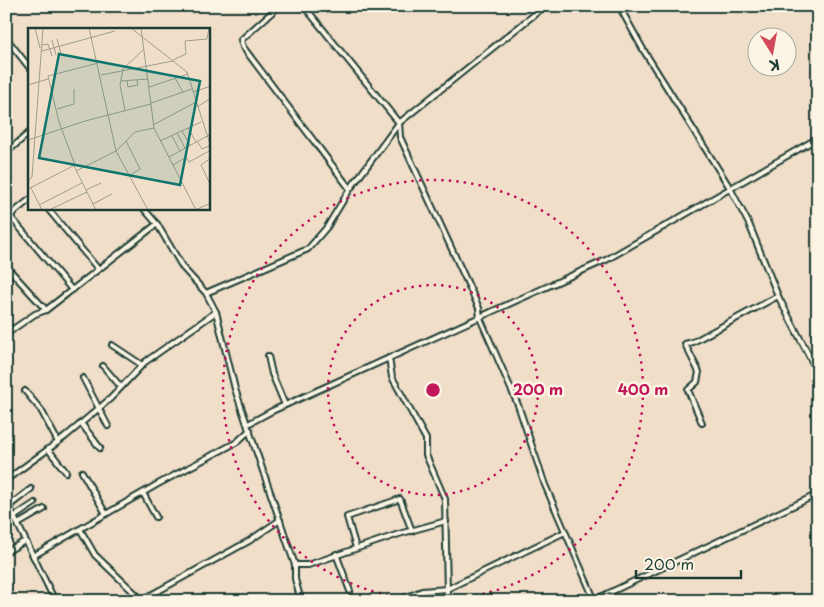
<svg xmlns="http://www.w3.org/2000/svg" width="824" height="607" font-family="'Playpen Sans',sans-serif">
<rect width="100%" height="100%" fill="#f1dec9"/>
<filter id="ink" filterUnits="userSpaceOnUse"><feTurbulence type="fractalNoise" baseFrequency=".02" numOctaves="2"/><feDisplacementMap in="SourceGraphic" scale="10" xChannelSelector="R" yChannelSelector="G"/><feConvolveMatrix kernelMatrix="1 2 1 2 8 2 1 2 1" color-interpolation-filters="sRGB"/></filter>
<g filter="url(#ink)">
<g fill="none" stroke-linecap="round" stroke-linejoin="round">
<g stroke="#1f3d34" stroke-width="8">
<g id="minor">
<polyline points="279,6 241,40 243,47 350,189"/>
<polyline points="304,6 399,123 400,137 479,308 480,318 518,405 545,485 595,601"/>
<polyline points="619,6 644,51 730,188 749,224 778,296 818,373"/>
<polyline points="6,38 29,67"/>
<polyline points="6,153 29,133"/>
<polyline points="48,209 98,269"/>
<polyline points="144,209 157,224 183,268 206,293 216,312 235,389 295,565 295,579 301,601"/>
<polyline points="10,216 72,290"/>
<polyline points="6,219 29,200"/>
<polyline points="6,266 46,310"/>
<polyline points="206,293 308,249 327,227 350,189 399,123 545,6"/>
<polyline points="6,323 12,330"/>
<polyline points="6,334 35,314 46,310 157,224"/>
<polyline points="112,345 142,365"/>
<polyline points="268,356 272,374 285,405"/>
<polyline points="389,358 392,377 426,439 426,455 445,499 447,593 442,601"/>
<polyline points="103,366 121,387"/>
<polyline points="83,378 108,426"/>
<polyline points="25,391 41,410 58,442"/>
<polyline points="81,423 100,448"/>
<polyline points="702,423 688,390 697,382 699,372 685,344 693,342 778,296"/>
<polyline points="248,424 272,411 606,260 818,138"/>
<polyline points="48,449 66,472"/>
<polyline points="82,472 106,514"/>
<polyline points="6,480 65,437 111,398 145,362 216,312"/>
<polyline points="143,493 156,517"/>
<polyline points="6,500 55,601"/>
<polyline points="9,506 31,489"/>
<polyline points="14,517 35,503"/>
<polyline points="18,524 44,509"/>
<polyline points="80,529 95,555 142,600"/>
<polyline points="356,548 347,517 400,499 412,531"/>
<polyline points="6,552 25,541"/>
<polyline points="336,554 350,591"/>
<polyline points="33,556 158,484 237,442 250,430"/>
<polyline points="295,565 308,565 399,534 446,521"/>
<polyline points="594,600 818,494"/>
<polyline points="140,601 249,541 280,520"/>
<polyline points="396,601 422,591 447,589 565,532"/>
</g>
</g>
<use href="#minor" stroke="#fcf5e5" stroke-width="4"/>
</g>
</g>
<g fill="none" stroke="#c2185b" stroke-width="2.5" stroke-dasharray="2.5 5">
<circle cx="433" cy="390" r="105"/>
<circle cx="433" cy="390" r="210"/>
</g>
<g transform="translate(28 28)">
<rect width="182" height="182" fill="#f1dec9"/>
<path fill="none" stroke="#9d9e8d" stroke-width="1" d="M7 0 12 20M61 0 88 123 120 182M103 0 159 44 183 119M113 0 126 100 168 182M29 11 33 26M24 12 28 27M14 17 20 16 24 28M14 23 87 3M145 32 158 26 157 13 179 11 181 0M73 47 145 33M147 50 155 64M93 53 120 51M99 53 100 59 110 57 109 52M0 57 20 51M121 59 160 46M165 64 183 58M123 75 164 61M169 79 183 70M29 81 46 76V61M97 83 92 57 95 41 115 22M125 97 168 74M160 100 168 114M154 103 162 117M149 105 157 120M144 108 152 123M0 112 57 93 123 76M98 113 112 141 101 148M132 113 173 94M169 113 174 121 181 118M141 129 183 106M183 130 173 137 183 158M145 137 158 129 161 134 183 122M46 138 68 182M48 143 88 123 107 104 126 100M0 153 4 149 15 0M3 160 14 182M0 161 47 137 31 94 20 48 70 35M58 162 73 155M65 176 84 166M11 177 54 155M21 182 59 164M167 182 183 175"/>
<path fill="#0f766e" fill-opacity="0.15" stroke="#0f766e" stroke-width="2.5" d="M31 26 172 53 152 157 11 130Z"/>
<rect width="182" height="182" fill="none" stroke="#1f3d34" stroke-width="2.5"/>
</g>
<circle cx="433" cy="390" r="8" fill="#c2185b" stroke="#fcf5e5" stroke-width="2.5"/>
<g font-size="15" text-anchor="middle" font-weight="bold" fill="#c2185b" stroke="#fcf5e5" stroke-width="5" stroke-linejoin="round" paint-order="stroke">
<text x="538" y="395">200 m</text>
<text x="643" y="395">400 m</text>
</g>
<rect width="824" height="607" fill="none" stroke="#fcf5e5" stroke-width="25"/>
<rect x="12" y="12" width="799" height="582" fill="none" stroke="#1f3d34" stroke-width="2" filter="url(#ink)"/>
<g transform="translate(772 52) rotate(169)"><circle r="24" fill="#fcf5e5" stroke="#a4ab9e"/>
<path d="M0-4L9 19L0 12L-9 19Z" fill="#d1495b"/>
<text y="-8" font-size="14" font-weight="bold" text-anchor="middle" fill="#1f3d34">K</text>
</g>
<path d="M636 570v8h105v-8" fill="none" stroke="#1f3d34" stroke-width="2.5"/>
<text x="644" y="570" font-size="15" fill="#1f3d34" stroke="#fcf5e5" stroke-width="4" paint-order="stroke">200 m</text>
</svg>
